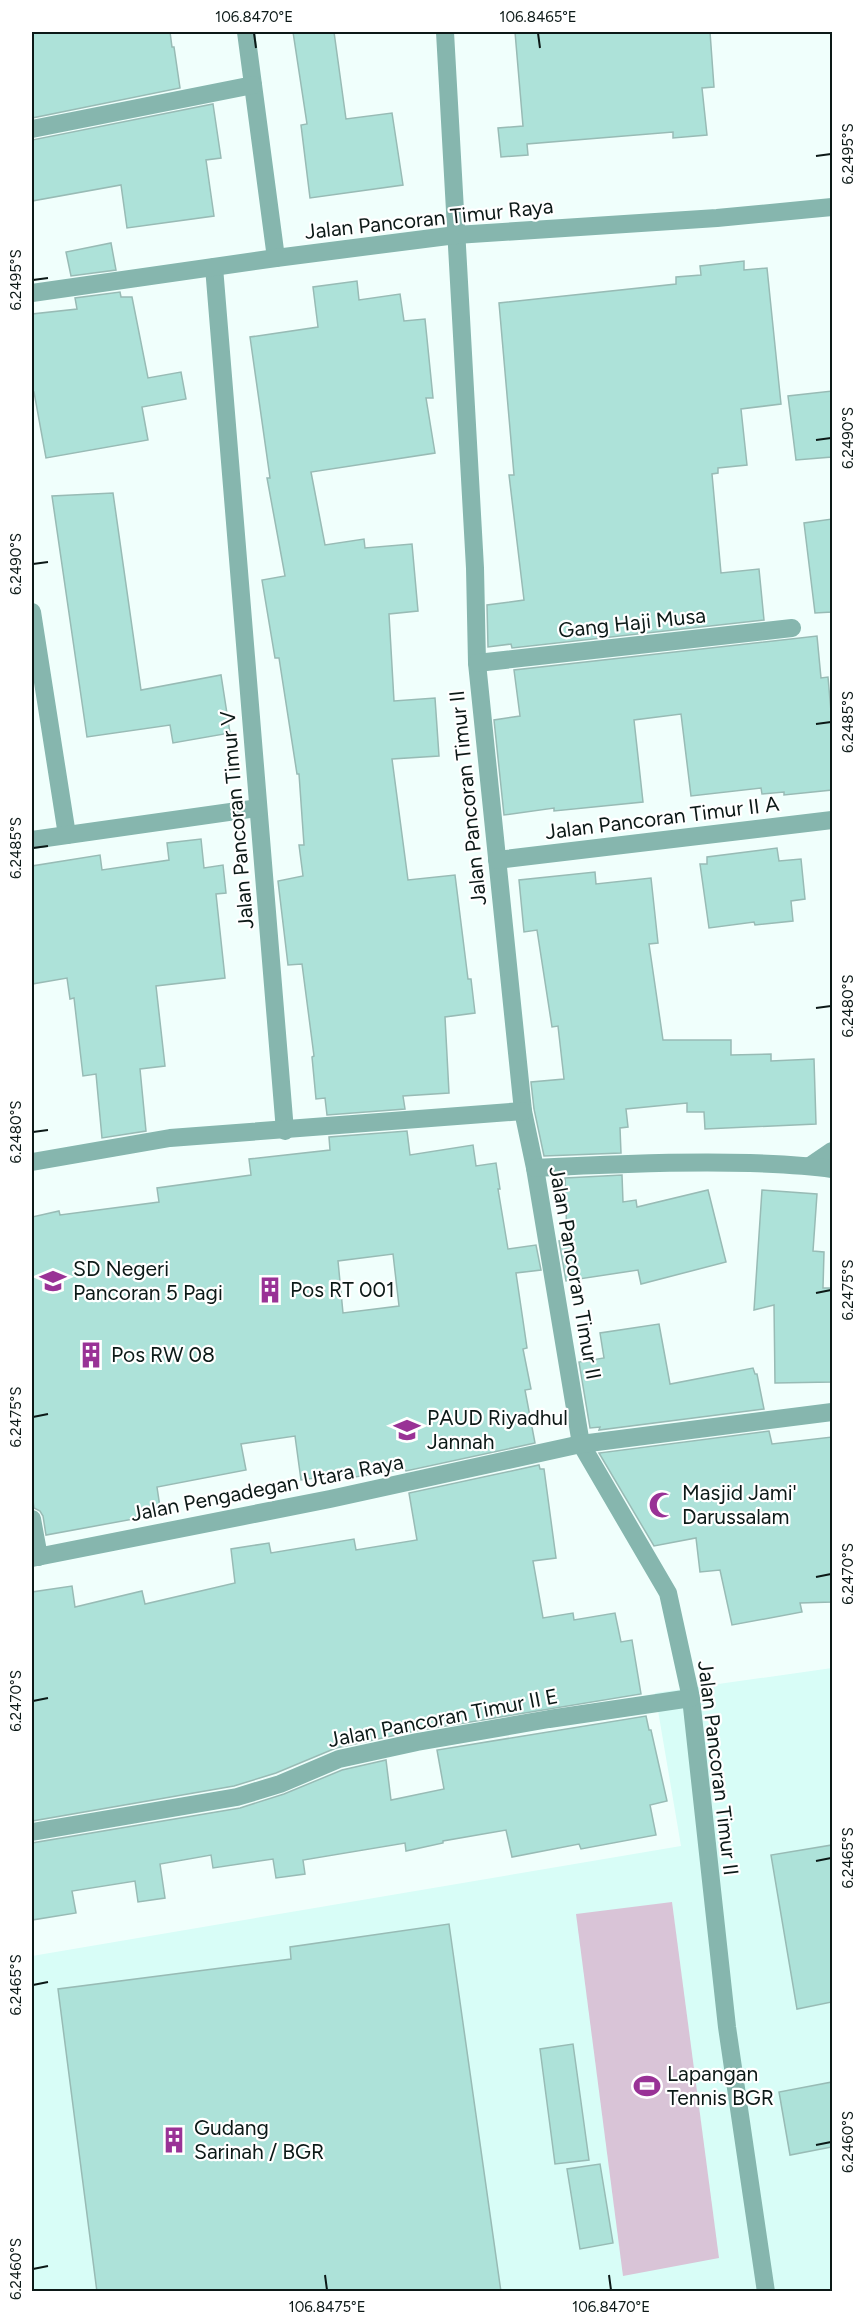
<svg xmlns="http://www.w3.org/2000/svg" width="864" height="2323" font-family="Figtree,sans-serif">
<rect width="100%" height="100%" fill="#f0fffc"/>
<polygon fill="#d8fdf7" points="832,1668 832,2291 32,2292 32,1956 681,1846 655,1693"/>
<polygon fill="#d9c4d7" points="672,1902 719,2258 623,2276 576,1914"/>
<g fill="#ade2d9" stroke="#98bbb5" stroke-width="1.5" fill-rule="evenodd">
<polygon points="32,32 170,32 172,47 174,47 180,88 32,118"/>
<polygon points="293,32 334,32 346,119 392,113 403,185 310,198 301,125 307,124"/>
<polygon points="515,32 710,32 714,87 702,88 707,135 673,138 673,132 527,144 528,155 501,157 498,128 523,126"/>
<polygon points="213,104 221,158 206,160 214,216 127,228 121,185 32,201 32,140"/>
<polygon points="111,243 116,270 71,276 66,252"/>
<polygon points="744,261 744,270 767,268 781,404 741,409 747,465 718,468 718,473 712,474 721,573 759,569 764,620 512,648 511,644 488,647 487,605 524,600 509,475 514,475 499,303 676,284 676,277 701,275 700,266"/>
<polygon points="357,281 359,300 400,294 404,321 425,319 433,398 426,398 435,453 311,472 325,545 364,539 365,548 412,544 418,611 389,614 394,701 435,698 439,756 392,759 408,880 455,875 468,979 471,979 475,1013 445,1017 449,1093 403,1096 405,1109 327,1115 325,1098 316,1099 312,1057 314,1056 302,964 288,965 278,881 303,876 299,845 304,845 299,774 297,774 279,658 275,658 262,580 285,576 267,478 270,478 250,337 318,327 313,287"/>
<polygon points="120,292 121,297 132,297 148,378 181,372 186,399 142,407 148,440 46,458 34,392 32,392 32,314 77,309 75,298"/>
<polygon points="832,391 832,457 796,460 788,396"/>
<polygon points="113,493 141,690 221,675 230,733 173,743 170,725 87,737 52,496"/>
<polygon points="832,519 832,612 815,613 804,523"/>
<polygon points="817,636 821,678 828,677 832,723 832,790 784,795 784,792 762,794 761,788 691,796 681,714 634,720 643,802 554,811 554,808 504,815 494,720 520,716 514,670"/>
<polygon points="201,839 204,868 223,865 226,893 216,894 225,978 156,986 165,1066 140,1069 146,1131 102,1138 96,1074 83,1076 74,998 70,999 67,978 32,984 32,866 100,855 102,870 169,860 167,843"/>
<polygon points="777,848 779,861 801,859 805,899 791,901 793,921 755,925 754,922 709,928 700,864 707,864 707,857"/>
<polygon points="595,872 596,884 651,878 658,943 649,944 663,1040 731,1040 731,1055 771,1054 771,1061 814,1059 816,1124 705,1129 704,1112 687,1112 687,1103 626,1109 628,1127 620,1128 621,1153 544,1156 534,1109 531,1082 564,1079 558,1026 552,1027 537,930 524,932 519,880"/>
<path d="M407 1131 410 1155 473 1145 476 1166 496 1163 500 1189H498L508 1249 536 1245 541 1270 516 1273 527 1348 523 1349 531 1389 525 1390 535 1443 406 1471 405 1469 355 1477 354 1473 301 1480 295 1436 241 1444 246 1470 157 1487 161 1514 46 1535 43 1516 40 1511 34 1508 32 1493V1217L59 1211 60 1215 159 1202 157 1188 251 1175 249 1159 330 1150 329 1137ZM393 1254 399 1306 343 1313 338 1261Z"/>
<polygon points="622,1175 623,1202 636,1200 637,1207 708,1190 726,1262 641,1284 638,1270 566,1281 559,1241 567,1240 565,1178"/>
<polygon points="762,1190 817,1194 813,1251 824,1252 823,1288 832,1288 832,1382 775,1383 774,1305 754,1310"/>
<polygon points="659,1324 670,1384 753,1368 755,1374 757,1374 764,1409 599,1430 600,1427 590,1428 579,1362 604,1358 600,1333"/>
<polygon points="769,1431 772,1444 832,1437 832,1602 800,1603 802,1612 732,1625 720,1570 700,1572 696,1538 654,1546 599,1453"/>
<polygon points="539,1465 540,1469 544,1469 556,1558 533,1561 543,1618 573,1613 574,1620 615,1613 621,1642 632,1640 641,1694 415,1731 336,1748 276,1773 234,1786 32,1821 32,1592 72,1586 75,1607 142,1591 145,1604 235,1583 231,1549 269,1543 271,1553 354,1539 356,1550 417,1540 409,1493"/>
<polygon points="646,1716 649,1730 651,1730 667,1801 650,1805 656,1835 581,1849 579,1844 512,1857 506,1830 443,1841 443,1843 406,1851 405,1843 303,1860 305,1874 276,1878 273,1859 213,1868 211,1855 160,1864 165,1898 138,1902 135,1881 72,1891 76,1913 32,1920 32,1843 240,1808 284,1794 342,1770 386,1760 391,1800 444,1789 437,1750"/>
<polygon points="832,1845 832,2002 797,2009 771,1855"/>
<polygon points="449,1924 501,2292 97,2292 58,1989 291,1959 290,1947"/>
<polygon points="573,2044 589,2160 555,2164 540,2049"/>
<polygon points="832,2082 832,2147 790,2155 779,2092"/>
<polygon points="600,2164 613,2243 580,2249 567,2169"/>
</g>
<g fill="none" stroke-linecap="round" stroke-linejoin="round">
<g stroke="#86b6ae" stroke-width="18">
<polyline points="246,32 276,258"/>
<polyline points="445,32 475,568 477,663 523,1111 535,1168 581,1444 668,1593 691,1698 727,2027 766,2292"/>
<polyline points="32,129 253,85"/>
<polyline points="214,267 285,1131"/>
<polyline points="32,293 276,258 456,235 717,218 832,207"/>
<polyline points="32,612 67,835"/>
<polyline points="477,663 792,628"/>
<polyline points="32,840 258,808"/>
<polyline points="497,860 832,820"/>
<polyline points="32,1162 170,1138 523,1111"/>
<polyline points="810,1166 832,1151"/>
<path d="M535 1168C607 1164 678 1161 750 1163 778 1164 805 1165 832 1169"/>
<polyline points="32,1519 39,1557"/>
<polyline points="32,1558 330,1499 581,1444 832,1412"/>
<polyline points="32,1832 237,1797 280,1784 339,1759 417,1742 549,1719 691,1698"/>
</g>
</g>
<path fill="none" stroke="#0c1917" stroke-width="2" d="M254 33 256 48M538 33 540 48M816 156 831 154M33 280 48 278M816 440 831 438M33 564 48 562M816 724 831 722M33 848 48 846M816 1008 831 1006M33 1132 48 1130M816 1293 831 1290M33 1417 48 1414M816 1577 831 1574M33 1701 48 1698M816 1861 831 1858M33 1985 48 1982M816 2145 831 2142M33 2269 48 2266M325 2275 327 2290M609 2275 611 2290"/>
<defs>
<g id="school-bare" transform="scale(2.07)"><path d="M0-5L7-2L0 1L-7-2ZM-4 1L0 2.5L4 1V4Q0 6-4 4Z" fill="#993296" stroke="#fff" stroke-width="2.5" paint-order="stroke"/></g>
<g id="building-bare" transform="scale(2.07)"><path d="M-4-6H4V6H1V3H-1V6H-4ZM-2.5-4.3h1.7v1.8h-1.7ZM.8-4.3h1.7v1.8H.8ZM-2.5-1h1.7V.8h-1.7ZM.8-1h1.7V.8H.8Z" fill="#993296" stroke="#fff" stroke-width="2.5" paint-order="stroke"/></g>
<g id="mosque-bare" transform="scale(2.07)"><path d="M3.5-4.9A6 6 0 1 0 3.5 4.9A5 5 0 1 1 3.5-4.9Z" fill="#993296" stroke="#fff" stroke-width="2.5" paint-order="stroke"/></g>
<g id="stadium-bare" transform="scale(2.07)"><path d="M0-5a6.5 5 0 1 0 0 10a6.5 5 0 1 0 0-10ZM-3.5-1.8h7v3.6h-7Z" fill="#993296" stroke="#fff" stroke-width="2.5" paint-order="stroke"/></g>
</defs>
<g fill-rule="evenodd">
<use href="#school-bare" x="53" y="1281"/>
<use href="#building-bare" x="270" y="1290"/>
<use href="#building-bare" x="91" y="1355"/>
<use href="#school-bare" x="407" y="1430"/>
<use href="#mosque-bare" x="662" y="1505"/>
<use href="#stadium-bare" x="647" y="2086"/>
<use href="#building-bare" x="174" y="2140"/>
</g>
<g text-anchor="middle" stroke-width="4.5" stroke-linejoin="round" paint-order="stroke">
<g font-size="21" fill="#0c1917" stroke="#fff">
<text transform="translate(429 219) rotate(-6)" y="7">Jalan Pancoran Timur Raya</text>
<text transform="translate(632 623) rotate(-6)" y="7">Gang Haji Musa</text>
<text transform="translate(468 798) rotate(-96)" y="7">Jalan Pancoran Timur II</text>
<text transform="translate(662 818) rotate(-7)" y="7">Jalan Pancoran Timur II A</text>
<text transform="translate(237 820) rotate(-95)" y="7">Jalan Pancoran Timur V</text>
<text transform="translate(575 1273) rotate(80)" y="7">Jalan Pancoran Timur II</text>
<text transform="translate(267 1488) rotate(-11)" y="7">Jalan Pengadegan Utara Raya</text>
<text transform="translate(443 1718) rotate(-11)" y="7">Jalan Pancoran Timur II E</text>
<text transform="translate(718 1768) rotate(83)" y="7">Jalan Pancoran Timur II</text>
</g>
<g font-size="21" fill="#0c1917" stroke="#fff" text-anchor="start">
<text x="73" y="1276">SD Negeri<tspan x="73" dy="24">Pancoran 5 Pagi</tspan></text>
<text x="290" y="1297">Pos RT 001</text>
<text x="111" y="1362">Pos RW 08</text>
<text x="427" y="1425">PAUD Riyadhul<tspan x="427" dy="24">Jannah</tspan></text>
<text x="682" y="1500">Masjid Jami'<tspan x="682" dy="24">Darussalam</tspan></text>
<text x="667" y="2081">Lapangan<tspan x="667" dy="24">Tennis BGR</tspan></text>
<text x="194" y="2135">Gudang<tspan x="194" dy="24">Sarinah / BGR</tspan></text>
</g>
</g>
<rect width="864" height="2323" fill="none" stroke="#ffffff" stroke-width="66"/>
<rect x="33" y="33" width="798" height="2257" fill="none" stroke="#0c1917" stroke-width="2"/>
<g font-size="15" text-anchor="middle" fill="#0c1917">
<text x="254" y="22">106.8470°E</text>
<text x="538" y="22">106.8465°E</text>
<text transform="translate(848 154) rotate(-90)" y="5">6.2495°S</text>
<text transform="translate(16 280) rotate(-90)" y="5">6.2495°S</text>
<text transform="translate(848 438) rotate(-90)" y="5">6.2490°S</text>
<text transform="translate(16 564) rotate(-90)" y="5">6.2490°S</text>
<text transform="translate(848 722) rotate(-90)" y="5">6.2485°S</text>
<text transform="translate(16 848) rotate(-90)" y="5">6.2485°S</text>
<text transform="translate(848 1006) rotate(-90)" y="5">6.2480°S</text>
<text transform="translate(16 1132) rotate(-90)" y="5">6.2480°S</text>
<text transform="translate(848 1290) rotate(-90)" y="5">6.2475°S</text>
<text transform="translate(16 1417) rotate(-90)" y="5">6.2475°S</text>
<text transform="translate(848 1574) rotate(-90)" y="5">6.2470°S</text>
<text transform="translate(16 1701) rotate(-90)" y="5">6.2470°S</text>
<text transform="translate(848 1858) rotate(-90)" y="5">6.2465°S</text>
<text transform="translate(16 1985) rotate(-90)" y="5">6.2465°S</text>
<text transform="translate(848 2142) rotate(-90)" y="5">6.2460°S</text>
<text transform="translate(16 2269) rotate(-90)" y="5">6.2460°S</text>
<text x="327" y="2312">106.8475°E</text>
<text x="611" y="2312">106.8470°E</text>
</g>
</svg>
